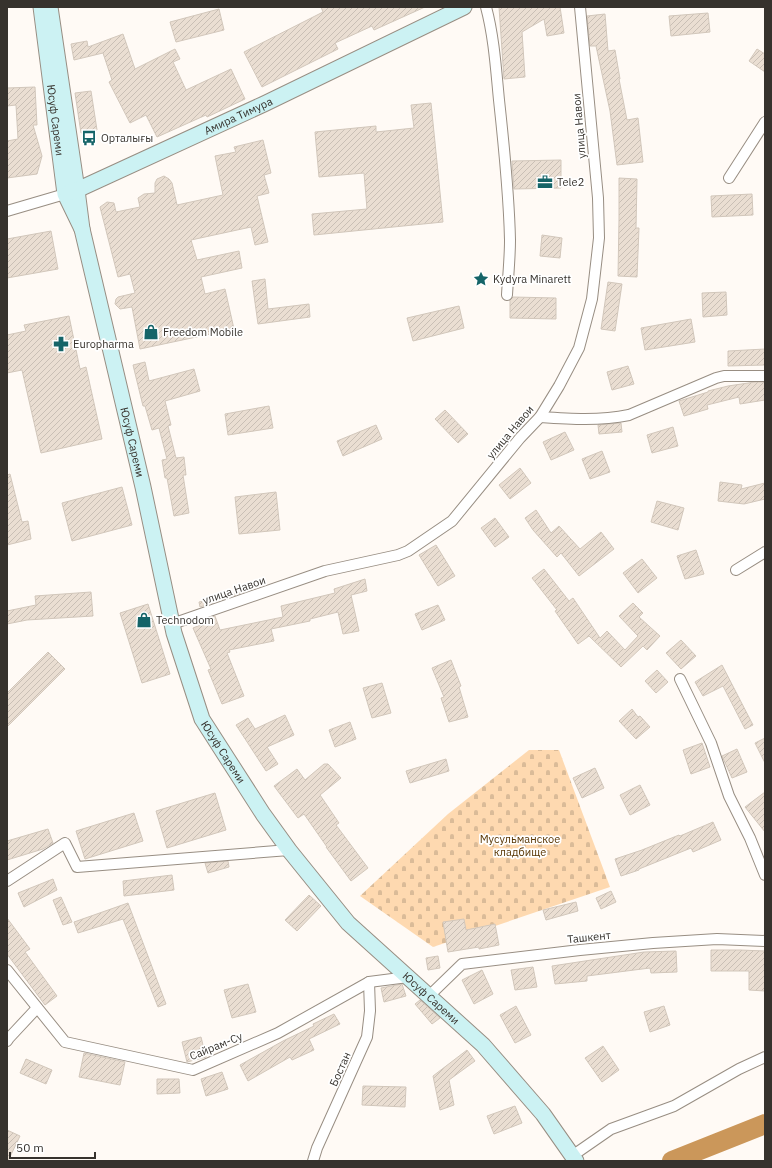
<svg xmlns="http://www.w3.org/2000/svg" width="772" height="1168" font-family="'IBM Plex Sans',sans-serif">
<defs>
<pattern id="cemetery-stones" width="16" height="16" patternUnits="userSpaceOnUse"><rect width="16" height="16" fill="#fed9b0"/><path d="M2 7V4a2 2 0 0 1 4 0v3zM10 15v-3a2 2 0 0 1 4 0v3z" fill="#dabb98"/></pattern>
<pattern id="building-hatch" width="6" height="6" patternUnits="userSpaceOnUse"><rect width="6" height="6" fill="#eaded2"/><path d="M-1 1l2-2M0 6l6-6M5 7l2-2" fill="none" stroke="#c9bfb5"/></pattern>
</defs>
<rect width="100%" height="100%" fill="#fffaf5"/>
<polygon fill="url(#cemetery-stones)" points="529,750 559,750 610,887 433,947 360,896 448,814"/>
<g fill="none" stroke-linecap="round" stroke-linejoin="round">
<polyline stroke="#cb975a" stroke-width="20" points="672,1161 765,1124"/>
</g>
<g fill="url(#building-hatch)" stroke="#d2c7bb">
<polygon points="321,7 425,7 374,30 372,26 335,43 338,49 262,87 244,52 323,12"/>
<polygon points="499,7 560,7 564,33 547,36 544,19 522,32 525,77 504,79"/>
<polygon points="219,9 224,30 176,42 170,22"/>
<polygon points="708,13 710,32 671,36 669,16"/>
<polygon points="605,14 608,51 615,50 620,79 619,79 627,120 638,118 643,162 617,165 610,111 596,46 590,46 587,16"/>
<polygon points="123,34 135,69 175,49 180,59 173,62 186,90 231,69 245,99 207,117 206,115 157,137 146,115 130,123 109,82 112,80 103,53 74,60 71,44 87,41 88,47"/>
<polygon points="757,49 765,54 765,72 749,61"/>
<polygon points="35,87 37,125 33,125 42,156 37,174 7,178 7,141 18,139 16,105 7,106 7,88"/>
<polygon points="91,91 97,130 81,133 75,93"/>
<polygon points="431,103 443,222 314,235 312,214 367,209 364,173 319,177 315,132 376,126 376,132 414,128 411,105"/>
<polygon points="263,140 271,173 264,175 269,193 257,196 268,242 255,245 251,227 191,240 197,260 239,251 242,268 201,277 205,294 225,289 234,329 140,349 132,307 120,309 115,304 116,299 118,297 135,293 130,274 118,277 100,207 107,202 114,203 116,212 140,207 138,198 144,194 155,193 155,183 157,179 164,176 169,179 172,183 177,205 223,195 215,156 236,152 234,147"/>
<polygon points="561,160 561,188 514,189 512,161"/>
<polygon points="619,178 637,179 636,228 639,228 637,277 618,276 619,219"/>
<polygon points="752,194 753,215 712,217 711,196"/>
<polygon points="51,231 58,269 7,278 7,239"/>
<polygon points="542,235 562,238 560,258 540,256"/>
<polygon points="265,279 268,309 309,304 310,317 258,324 252,281"/>
<polygon points="608,282 622,284 615,331 601,329"/>
<polygon points="726,292 727,315 703,317 702,293"/>
<polygon points="513,297 556,298 556,319 510,318 510,300"/>
<polygon points="459,306 464,328 413,341 407,318"/>
<polygon points="69,316 80,369 86,367 102,439 41,453 22,370 7,373 7,335 26,331 24,325"/>
<polygon points="691,319 695,342 645,350 641,328"/>
<polygon points="765,349 765,365 728,366 728,351"/>
<polygon points="145,362 149,381 194,369 200,391 165,401 171,425 168,426 176,458 184,457 186,475 183,475 189,513 174,516 167,478 165,478 162,460 167,459 159,428 152,430 145,406 143,406 133,365"/>
<polygon points="628,366 634,384 612,390 607,372"/>
<polygon points="755,382 765,382 765,400 740,404 739,397 707,405 708,409 684,416 679,401 708,392 708,391 728,386"/>
<polygon points="269,406 273,428 228,435 225,414"/>
<polygon points="445,410 468,434 458,443 435,419"/>
<polygon points="621,423 622,432 599,434 598,425"/>
<polygon points="376,425 382,439 343,456 337,441"/>
<polygon points="673,427 678,446 652,453 647,435"/>
<polygon points="565,432 574,450 551,460 543,442"/>
<polygon points="602,451 610,472 590,479 582,459"/>
<polygon points="520,468 531,483 510,499 499,485"/>
<polygon points="10,474 22,522 28,521 31,539 7,545 7,475"/>
<polygon points="720,482 742,485 741,489 765,483 765,499 744,504 718,501"/>
<polygon points="122,487 132,525 72,541 62,503"/>
<polygon points="276,492 280,530 239,534 235,497"/>
<polygon points="657,501 684,508 678,530 651,522"/>
<polygon points="536,510 551,533 559,526 580,549 601,532 614,549 579,576 561,553 557,557 533,530 525,518"/>
<polygon points="495,518 509,537 495,547 481,528"/>
<polygon points="436,545 455,576 438,586 419,555"/>
<polygon points="696,550 704,574 685,579 677,556"/>
<polygon points="642,559 657,578 638,593 623,573"/>
<polygon points="544,569 569,601 573,598 600,638 607,631 625,650 638,636 619,616 633,603 643,613 639,617 660,636 647,650 643,646 621,667 589,636 578,644 555,611 557,610 532,578"/>
<polygon points="365,579 367,591 351,595 359,631 343,634 338,612 310,619 310,621 271,629 274,641 229,650 230,652 227,653 244,696 222,704 208,670 211,669 193,628 203,624 203,620 215,616 220,630 283,617 281,606 335,593 334,589"/>
<polygon points="251,590 200,607 199,602"/>
<polygon points="91,592 93,616 27,620 7,624 7,611 36,605 35,596"/>
<polygon points="148,604 170,674 142,683 120,613"/>
<polygon points="438,605 445,620 422,630 415,614"/>
<polygon points="681,640 696,656 681,669 666,653"/>
<polygon points="48,652 65,669 7,727 7,693"/>
<polygon points="451,660 461,686 459,687 468,717 449,722 441,698 444,697 432,668"/>
<polygon points="722,665 753,725 745,729 723,686 703,696 695,682"/>
<polygon points="657,670 668,682 656,693 645,681"/>
<polygon points="382,683 391,713 372,718 363,688"/>
<polygon points="632,709 638,717 640,716 650,727 636,739 619,721"/>
<polygon points="285,715 294,735 267,747 278,764 266,771 236,725 248,718 255,729"/>
<polygon points="350,722 356,739 335,747 329,730"/>
<polygon points="765,738 765,763 755,743"/>
<polygon points="702,743 710,767 691,774 683,750"/>
<polygon points="737,749 747,772 732,778 722,756"/>
<polygon points="446,759 449,771 410,783 406,771"/>
<polygon points="324,764 328,764 341,778 320,795 339,823 336,825 368,868 351,881 326,847 327,847 304,814 298,818 274,786 297,769 305,780"/>
<polygon points="595,768 604,788 582,798 573,778"/>
<polygon points="640,785 650,805 630,815 620,795"/>
<polygon points="765,792 765,832 745,807"/>
<polygon points="215,793 226,830 167,848 156,811"/>
<polygon points="134,813 143,841 85,859 76,831"/>
<polygon points="713,822 721,840 693,852 691,848 639,869 639,870 621,876 615,859 642,850 679,835 680,836"/>
<polygon points="48,829 53,843 43,849 7,860 7,841"/>
<polygon points="228,861 229,867 208,873 205,863"/>
<polygon points="172,875 174,890 124,896 123,881"/>
<polygon points="53,879 57,890 24,907 18,893"/>
<polygon points="611,891 616,902 601,909 596,898"/>
<polygon points="309,895 321,906 297,931 285,920"/>
<polygon points="61,897 72,922 63,925 53,900"/>
<polygon points="576,902 578,911 546,920 543,910"/>
<polygon points="128,903 166,1004 158,1007 123,919 78,933 74,922"/>
<polygon points="7,918 30,949 25,952 57,996 45,1005 7,954"/>
<polygon points="464,919 466,930 495,924 499,945 479,949 479,947 448,952 443,922"/>
<polygon points="711,950 740,950 765,951 765,991 749,990 749,971 711,971"/>
<polygon points="676,951 677,972 651,973 650,968 587,976 587,981 555,984 552,966 644,952"/>
<polygon points="438,956 440,968 428,970 426,958"/>
<polygon points="533,967 537,987 515,990 511,970"/>
<polygon points="482,970 493,994 474,1004 462,980"/>
<polygon points="248,984 256,1012 232,1018 224,990"/>
<polygon points="402,984 406,996 384,1002 381,988"/>
<polygon points="420,1000 440,1018 432,1024 415,1004"/>
<polygon points="516,1006 531,1035 515,1043 500,1015"/>
<polygon points="664,1006 670,1025 650,1032 644,1012"/>
<polygon points="334,1014 340,1024 309,1039 314,1050 292,1060 290,1057 248,1081 240,1065 283,1041 314,1026 313,1024"/>
<polygon points="201,1037 206,1057 187,1062 182,1042"/>
<polygon points="603,1046 619,1070 602,1082 585,1058"/>
<polygon points="467,1050 475,1061 449,1080 454,1105 440,1110 433,1076"/>
<polygon points="84,1053 125,1062 120,1085 79,1077"/>
<polygon points="26,1059 52,1070 46,1084 20,1073"/>
<polygon points="222,1072 228,1089 206,1096 201,1079"/>
<polygon points="157,1079 179,1079 180,1093 157,1094"/>
<polygon points="363,1086 406,1087 405,1107 362,1105"/>
<polygon points="515,1106 522,1123 494,1134 487,1116"/>
<polygon points="7,1130 20,1136 8,1161 7,1161"/>
</g>
<g fill="none" stroke-linecap="round" stroke-linejoin="round">
<g stroke="#988e83" stroke-width="12">
<g id="street">
<path d="M486 7C494 37 496 69 499 100 504 146 509 193 510 240 510 258 508 277 507 295"/>
<polyline points="729,178 765,122"/>
<polyline points="7,211 65,194"/>
<path d="M540 417C570 419 600 421 629 415L716 378 724 376H765"/>
<polyline points="736,570 765,552"/>
<polyline points="172,624 325,571 398,555 408,551 452,521 520,438 540,417 559,386 579,348 592,299 599,238 598,198 580,7"/>
<polyline points="680,679 711,743 729,796 750,838 765,875"/>
<polyline points="7,881 65,843 77,867 289,850"/>
<polyline points="7,970 65,1042 193,1070 278,1033 369,982 408,977"/>
<polyline points="429,996 462,964 580,950 653,943 717,939 765,941"/>
<polyline points="7,1041 9,1038 37,1008"/>
<polyline points="572,1156 611,1129 674,1106 739,1069 765,1057"/>
<polyline points="313,1161 317,1148 367,1037 370,1011 369,982"/>
</g>
</g>
<g stroke="#988e83" stroke-width="17">
<g id="secondary">
<path id="s1" d="M41 7 65 194 82 229 77 190 50 7"/>
<path id="s2" d="M68 193 77 190 264 104 464 7"/>
<path id="s3" d="M82 229 143 487 174 633 202 719 263 814 289 850 348 923 483 1045 543 1114 576 1161"/>
</g>
</g>
<use href="#street" stroke="#fff" stroke-width="10"/>
<use href="#secondary" stroke="#ccf2f3" stroke-width="15"/>
</g>
<defs>
<g id="bus-bare" transform="scale(1.2)"><path d="M-5-6H5V4H4V6H2V4H-2V6H-4V4H-5ZM-3.5-4V0h7V-4ZM-3.5 1.2v1.5H-2V1.2ZM2 1.2v1.5H3.5V1.2Z" fill="#156468" stroke="#fff" stroke-width="2.5" paint-order="stroke"/></g>
<g id="office-bare" transform="scale(1.2)"><path d="M-6-3h4V-5.5h4V-3h4V5H-6ZM-1-4.5V-3h2v-1.5ZM-6 0V1H6V0Z" fill="#156468" stroke="#fff" stroke-width="2.5" paint-order="stroke"/></g>
<g id="sight-bare" transform="scale(1.2)"><path d="M0-6L1.8-2.2L6-1.7L2.9 1.2L3.7 5.4L0 3.3L-3.7 5.4L-2.9 1.2L-6-1.7L-1.8-2.2Z" fill="#156468" stroke="#fff" stroke-width="2.5" paint-order="stroke"/></g>
<g id="shop-bare" transform="scale(1.2)"><path d="M-5-2.5h2.3a2.7 3.5 0 0 1 5.4 0H5L5.5 6h-11ZM-1.5-2.5h3a1.5 2.3 0 0 0-3 0Z" fill="#156468" stroke="#fff" stroke-width="2.5" paint-order="stroke"/></g>
<g id="pharmacy-bare" transform="scale(1.2)"><path d="M-2-6h4v4h4v4h-4v4h-4v-4h-4v-4h4Z" fill="#156468" stroke="#fff" stroke-width="2.5" paint-order="stroke"/></g>
</defs>
<g fill-rule="evenodd">
<use href="#bus-bare" x="89" y="138"/>
<use href="#office-bare" x="545" y="182"/>
<use href="#sight-bare" x="481" y="279"/>
<use href="#shop-bare" x="151" y="332"/>
<use href="#pharmacy-bare" x="61" y="344"/>
<use href="#shop-bare" x="144" y="620"/>
</g>
<g text-anchor="middle" stroke-width="3.5" stroke-linejoin="round" paint-order="stroke">
<g font-size="11" fill="#36322d" stroke="#fff">
<text dy="4" stroke="none"><textPath href="#s2" startOffset="187">Амира Тимура</textPath></text>
<text dy="4" stroke="none"><textPath href="#s1" startOffset="114">Юсуф Сареми</textPath></text>
<text transform="translate(579 126) rotate(-95)" y="4">улица Навои</text>
<text transform="translate(510 432) rotate(-50)" y="4">улица Навои</text>
<text dy="4" stroke="none"><textPath href="#s3" startOffset="219">Юсуф Сареми</textPath></text>
<text transform="translate(234 590) rotate(-19)" y="4">улица Навои</text>
<text dy="4" stroke="none"><textPath href="#s3" startOffset="544">Юсуф Сареми</textPath></text>
<text transform="translate(589 937) rotate(-6)" y="4">Ташкент</text>
<text dy="4" stroke="none"><textPath href="#s3" startOffset="868">Юсуф Сареми</textPath></text>
<text transform="translate(216 1046) rotate(-22)" y="4">Сайрам-Су</text>
<text transform="translate(340 1069) rotate(-66)" y="4">Бостан</text>
</g>
<g font-size="11" fill="#36322d" stroke="#fff" text-anchor="start">
<text x="101" y="142">Орталығы</text>
<text x="557" y="186">Tele2</text>
<text x="493" y="283">Kydyra Minarett</text>
<text x="163" y="336">Freedom Mobile</text>
<text x="73" y="348">Europharma</text>
<text x="156" y="624">Technodom</text>
</g>
<g font-size="11" fill="#573400" stroke="#fff">
<text x="520" y="843">Мусульманское<tspan x="520" dy="13">кладбище</tspan></text>
</g>
</g>
<rect width="772" height="1168" fill="none" stroke="#36322d" stroke-width="16"/>
<path d="M10 1152v6h85v-6" fill="none" stroke="#36322d" stroke-width="2"/>
<text x="16" y="1152" font-size="12" fill="#36322d" stroke="#ffffff" stroke-width="3" paint-order="stroke">50 m</text>
</svg>
